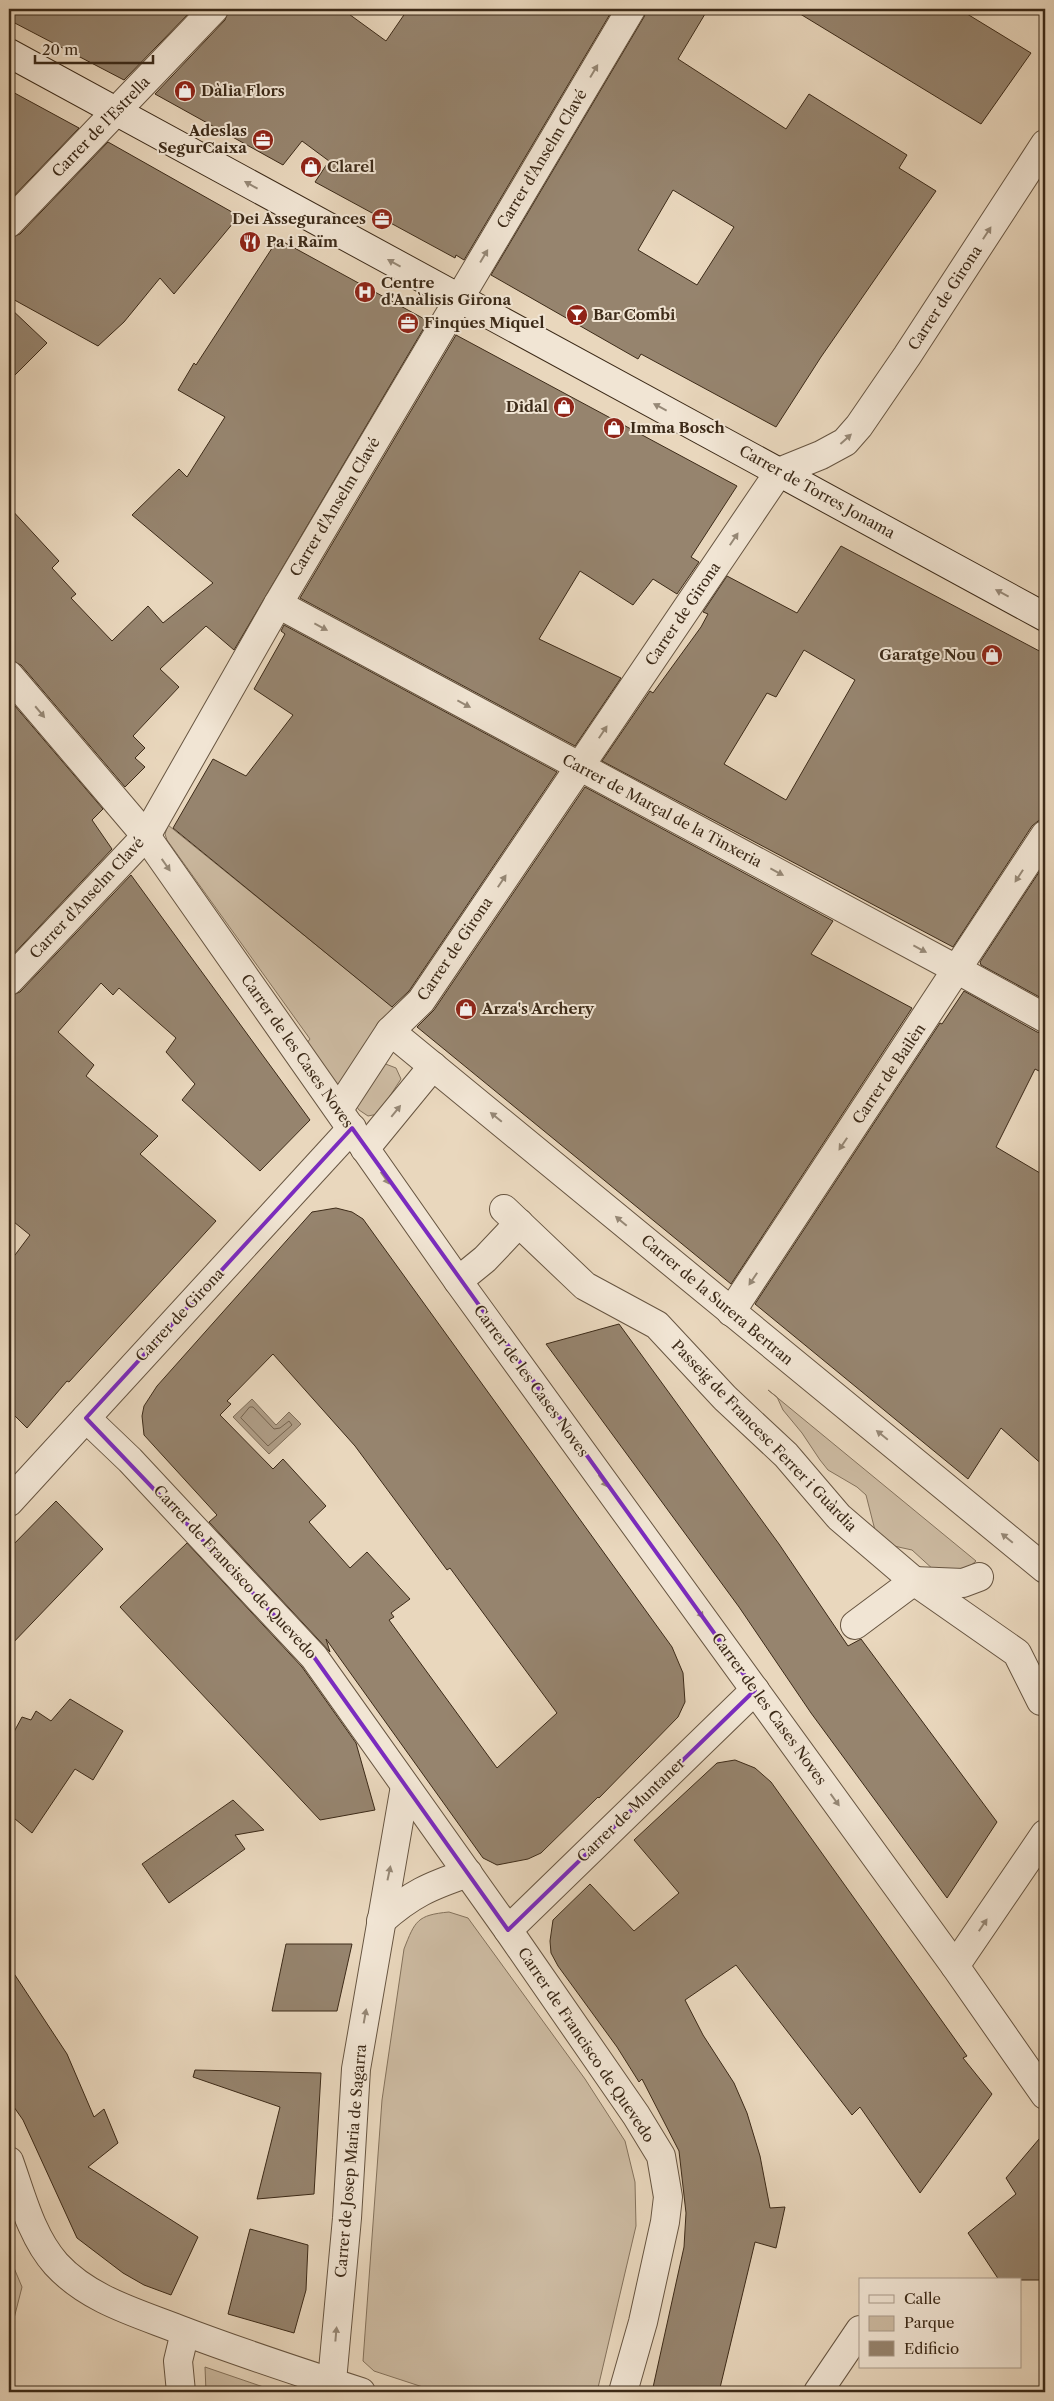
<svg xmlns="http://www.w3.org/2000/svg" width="1054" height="2401" font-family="'Libre Caslon Text',serif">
<rect width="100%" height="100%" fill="#e9d7bd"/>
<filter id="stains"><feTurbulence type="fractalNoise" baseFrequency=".004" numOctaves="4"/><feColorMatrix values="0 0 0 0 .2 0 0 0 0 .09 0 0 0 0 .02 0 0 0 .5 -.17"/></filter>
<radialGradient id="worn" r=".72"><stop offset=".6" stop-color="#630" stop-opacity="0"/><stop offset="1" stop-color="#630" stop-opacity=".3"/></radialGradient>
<g fill="#ccbaa1" stroke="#84725c">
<polygon points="168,825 394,1008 337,1094 302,1049 310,1039 167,840 165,834"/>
<polygon points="383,1063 396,1068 401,1079 378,1114 368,1116 359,1110 355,1104"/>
<polygon points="768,1390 976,1561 960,1575 935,1571 912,1550 885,1544 877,1538 866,1495 857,1487 828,1470 820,1460 802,1433 783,1410 777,1397"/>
<path d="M449 1912 468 1918 585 2079 625 2141 635 2182 636 2226 597 2392H438L374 2371 363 2361 382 2100 404 1949C415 1921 417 1915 449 1912Z"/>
<polygon points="9,2256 22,2287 9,2338"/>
<polygon points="205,2367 278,2392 206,2392"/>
</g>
<polygon fill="#ae9c85" stroke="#806e59" points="252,1399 276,1425 289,1412 301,1424 269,1454 233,1417"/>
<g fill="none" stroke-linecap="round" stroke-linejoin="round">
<polygon stroke="#75634e" stroke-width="1" points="250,1407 253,1407 274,1429 280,1428 289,1421 292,1425 268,1446 241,1418"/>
</g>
<g fill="#96846e" stroke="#3c2a18" fill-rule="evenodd">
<polygon points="9,9 193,9 124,80 9,20"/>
<polygon points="229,9 342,9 386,41 408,9 613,9 464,260 456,255 455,258 315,182 329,161 302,141 283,165 155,94 225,20"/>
<path d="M647 9H708L678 59 786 129 809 94 907 155 899 168 936 191 821 357 776 427 641 354 638 359 491 275 644 17ZM673 190 734 227 697 285 638 250Z"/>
<polygon points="792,9 959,9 1031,53 981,124"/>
<polygon points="9,90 79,128 9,201"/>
<polygon points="108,142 239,216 174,294 160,278 124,322 98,346 9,297 9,238 20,234"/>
<polygon points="278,239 428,321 234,650 206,626 160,669 179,687 133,736 145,748 135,758 145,767 125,787 21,665 9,660 9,507 59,561 52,568 76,594 71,598 112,641 148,606 163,623 213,583 132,515 179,469 187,477 225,417 178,390 194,363 196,365"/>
<polygon points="9,307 47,343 9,381"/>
<polygon points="456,335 737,486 691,557 699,562 677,594 653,579 633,605 580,571 539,639 621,678 575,746 300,598"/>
<path d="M841 546 1045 654V819L1038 821 1032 826 953 947 602 761 650 691 653 693 701 627 708 614 703 612 727 576 797 613ZM804 650 855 680 786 800 724 764 767 693 776 697Z"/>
<polygon points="284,625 557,772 409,991 392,1007 173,828 213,759 246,776 293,715 254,689 285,634 281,631"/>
<polygon points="9,699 103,809 92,820 112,849 9,959"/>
<polygon points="585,787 833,921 811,954 912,1008 731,1284 417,1027 434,1010"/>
<polygon points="1045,863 1045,1000 981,965 980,962"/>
<polygon points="131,875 310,1120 260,1171 182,1100 195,1084 166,1052 176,1038 119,988 113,995 101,983 58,1032 94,1065 86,1076 158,1136 140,1154 216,1221 69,1382 67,1381 27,1428 9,1410 9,1263 30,1235 9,1218 9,996 20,992"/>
<polygon points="964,991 1037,1032 1045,1034 1045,1074 1035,1069 996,1147 1045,1176 1045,1467 1001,1428 968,1479 755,1304 940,1023 942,1024"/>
<path d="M336 1208 352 1212 363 1219 672 1647 683 1673 685 1702 678 1717 599 1798 598 1797 541 1853 528 1859 497 1865 483 1858 326 1639 330 1652 209 1522 217 1515 144 1435 142 1416 144 1406 157 1386 312 1212ZM273 1354 355 1446 447 1570 450 1568 557 1713 497 1768 389 1620 394 1617 391 1613 410 1599 367 1552 350 1568 309 1522 326 1506 283 1459 273 1469 220 1415 231 1404 227 1401Z"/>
<polygon points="619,1324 779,1544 848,1646 861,1639 997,1822 947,1898 811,1713 739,1607 546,1344"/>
<polygon points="56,1501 103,1549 9,1647 9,1549"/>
<polygon points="187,1543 302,1667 356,1743 375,1810 320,1820 120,1607"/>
<polygon points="70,1699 123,1731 93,1780 75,1769 32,1833 9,1814 9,1741 22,1717 31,1720 36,1711 51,1721"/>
<polygon points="735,1760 755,1768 771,1782 967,2056 963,2058 992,2094 920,2193 860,2107 852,2115 736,1965 685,2000 703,2035 734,2083 747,2113 760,2156 770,2208 785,2207 776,2248 755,2242 719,2392 652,2392 684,2247 686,2213 679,2151 642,2079 639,2082 617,2047 558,1966 551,1953 550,1941 553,1920 590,1884 634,1931 679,1893 634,1840 717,1763"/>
<polygon points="233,1800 264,1830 235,1835 245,1849 169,1903 142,1864"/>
<polygon points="286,1944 352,1944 337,2011 272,2011"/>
<polygon points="9,1966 67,2054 94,2117 104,2109 118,2143 88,2167 198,2237 171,2295 144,2285 123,2273 77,2238 23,2120 9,2100"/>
<polygon points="195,2070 321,2073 314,2194 257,2199 280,2107 193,2077"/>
<polygon points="1045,2132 1045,2280 999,2280 968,2233 1016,2194 1006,2178"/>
<polygon points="250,2229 308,2245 306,2290 294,2333 228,2314"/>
</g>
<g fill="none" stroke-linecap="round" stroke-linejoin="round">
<g stroke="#675541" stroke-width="30">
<g id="street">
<polyline points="9,223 214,9"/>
<polyline points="278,604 958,970 1045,1018"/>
<polyline points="9,675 146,836 458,1281 955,1966 1045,2095"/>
<polyline points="9,981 146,836 278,604 631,9"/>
<polyline points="390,1031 1045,1569"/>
<polyline points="339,1109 390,1031 421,1001 779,472 821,455 845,442 859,426 907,356 1045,144"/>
<polyline points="365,1149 433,1066"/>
<polyline points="504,1209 585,1286 657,1325 725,1398 786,1455 839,1517 914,1581 1017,1653 1041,1701"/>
<polyline points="458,1281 485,1259 519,1223"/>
<polyline points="731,1312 1045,835"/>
<polyline points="86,1418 130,1460 314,1657 508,1930 636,2115 661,2156 668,2197 665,2222 643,2322 623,2392"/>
<polyline points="9,1502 352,1128"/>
<polyline points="855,1625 914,1581 963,1583 979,1577"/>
<path d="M381 1921C411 1894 430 1886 468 1873"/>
<polyline points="508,1930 755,1690"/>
<polyline points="955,1966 1045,1834"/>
<path d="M9 2161C21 2194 31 2236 56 2264 88 2299 134 2312 178 2329 238 2352 299 2372 361 2392"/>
<polyline points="181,2392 178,2361 185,2332"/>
<polyline points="331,2392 347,2218 356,2069 405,1786"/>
<polyline points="818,2392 860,2330"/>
</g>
</g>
<g stroke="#3c2a18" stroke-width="30">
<polyline id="secondary" points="9,53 1045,617"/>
</g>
<use href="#street" stroke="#f1e5d4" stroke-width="28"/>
<use href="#secondary" stroke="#f1e5d4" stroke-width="28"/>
</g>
<defs><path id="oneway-solid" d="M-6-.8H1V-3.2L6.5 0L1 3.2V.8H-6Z" transform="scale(1.25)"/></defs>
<g fill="#968876">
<use href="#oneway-solid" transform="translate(594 71) rotate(-59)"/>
<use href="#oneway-solid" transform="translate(251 185) rotate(-151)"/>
<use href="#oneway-solid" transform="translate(987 233) rotate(-57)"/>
<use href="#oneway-solid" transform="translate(484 256) rotate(-59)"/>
<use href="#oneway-solid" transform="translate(394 263) rotate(-151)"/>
<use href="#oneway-solid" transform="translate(660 407) rotate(-152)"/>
<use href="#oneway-solid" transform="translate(846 439) rotate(-42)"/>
<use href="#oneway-solid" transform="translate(734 539) rotate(-56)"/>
<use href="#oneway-solid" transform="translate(1002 593) rotate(-152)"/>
<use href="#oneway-solid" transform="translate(321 627) rotate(28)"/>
<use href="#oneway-solid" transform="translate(464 704) rotate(28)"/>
<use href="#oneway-solid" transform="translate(40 712) rotate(50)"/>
<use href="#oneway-solid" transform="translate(603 732) rotate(-56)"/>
<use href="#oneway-solid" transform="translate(166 865) rotate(55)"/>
<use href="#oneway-solid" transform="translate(777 872) rotate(28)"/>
<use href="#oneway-solid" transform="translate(1019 876) rotate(123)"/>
<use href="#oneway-solid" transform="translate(502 881) rotate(-56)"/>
<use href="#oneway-solid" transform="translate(920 949) rotate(28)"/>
<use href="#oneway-solid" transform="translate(396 1111) rotate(-51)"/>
<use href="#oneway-solid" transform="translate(496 1117) rotate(-141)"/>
<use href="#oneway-solid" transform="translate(843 1144) rotate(124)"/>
<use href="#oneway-solid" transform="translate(385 1178) rotate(55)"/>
<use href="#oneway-solid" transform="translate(621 1221) rotate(-140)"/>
<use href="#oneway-solid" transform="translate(753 1279) rotate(124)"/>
<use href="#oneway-solid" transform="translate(882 1435) rotate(-141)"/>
<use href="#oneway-solid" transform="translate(603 1481) rotate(54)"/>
<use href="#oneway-solid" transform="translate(1007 1538) rotate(-141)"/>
<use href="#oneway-solid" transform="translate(699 1612) rotate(54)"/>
<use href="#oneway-solid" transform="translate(835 1800) rotate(54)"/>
<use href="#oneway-solid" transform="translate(389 1873) rotate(-78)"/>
<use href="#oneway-solid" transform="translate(983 1925) rotate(-56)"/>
<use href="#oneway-solid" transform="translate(365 2016) rotate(-80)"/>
<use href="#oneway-solid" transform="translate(336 2334) rotate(-85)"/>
</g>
<path fill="none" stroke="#7b2cbf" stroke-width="4" stroke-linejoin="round" d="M352 1128 755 1690 508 1930 314 1657 86 1418Z"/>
<defs>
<g id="shop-disc" transform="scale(1.125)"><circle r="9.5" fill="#8f2418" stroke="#f1e5d4"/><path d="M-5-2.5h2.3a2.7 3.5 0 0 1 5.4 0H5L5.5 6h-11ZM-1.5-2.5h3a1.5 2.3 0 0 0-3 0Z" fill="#fff"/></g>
<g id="office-disc" transform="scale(1.125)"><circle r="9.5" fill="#8f2418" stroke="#f1e5d4"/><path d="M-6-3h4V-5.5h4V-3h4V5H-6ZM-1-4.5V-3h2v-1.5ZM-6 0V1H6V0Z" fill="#fff"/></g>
<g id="restaurant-disc" transform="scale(1.125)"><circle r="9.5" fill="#8f2418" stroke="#f1e5d4"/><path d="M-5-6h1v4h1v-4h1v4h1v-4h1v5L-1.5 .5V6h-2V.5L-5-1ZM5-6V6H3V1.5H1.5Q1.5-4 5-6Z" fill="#fff"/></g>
<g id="hospital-disc" transform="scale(1.125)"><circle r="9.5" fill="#8f2418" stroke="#f1e5d4"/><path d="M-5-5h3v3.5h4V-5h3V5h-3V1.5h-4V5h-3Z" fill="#fff"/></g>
<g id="bar-disc" transform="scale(1.125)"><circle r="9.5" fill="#8f2418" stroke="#f1e5d4"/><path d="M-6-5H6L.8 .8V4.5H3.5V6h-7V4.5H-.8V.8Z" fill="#fff"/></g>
</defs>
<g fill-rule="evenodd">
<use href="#shop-disc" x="185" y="91"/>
<use href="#office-disc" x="263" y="140"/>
<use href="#shop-disc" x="311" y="167"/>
<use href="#office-disc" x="382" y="219"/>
<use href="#restaurant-disc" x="250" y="242"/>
<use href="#hospital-disc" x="365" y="292"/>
<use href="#bar-disc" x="577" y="315"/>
<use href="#office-disc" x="408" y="323"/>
<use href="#shop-disc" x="564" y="407"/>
<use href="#shop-disc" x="614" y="428"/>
<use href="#shop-disc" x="992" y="655"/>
<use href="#shop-disc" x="466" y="1009"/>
</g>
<g text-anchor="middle" stroke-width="4" stroke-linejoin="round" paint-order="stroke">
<g font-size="15" font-weight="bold" fill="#3c2a18" stroke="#f1e5d4" text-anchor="start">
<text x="201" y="96">Dàlia Flors</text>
<text x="247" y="136" text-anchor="end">Adeslas<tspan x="247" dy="17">SegurCaixa</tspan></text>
<text x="327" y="172">Clarel</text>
<text x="366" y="224" text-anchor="end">Dei Assegurances</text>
<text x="266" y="247">Pa i Raïm</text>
<text x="381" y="288">Centre<tspan x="381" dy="17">d'Anàlisis Girona</tspan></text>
<text x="593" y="320">Bar Combi</text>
<text x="424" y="328">Finques Miquel</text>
<text x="548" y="412" text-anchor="end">Didal</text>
<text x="630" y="433">Imma Bosch</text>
<text x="976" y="660" text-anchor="end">Garatge Nou</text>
<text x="482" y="1014">Arza's Archery</text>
</g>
<g font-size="15" fill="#3c2a18" stroke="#f1e5d4">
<text transform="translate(101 127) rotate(-46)" y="5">Carrer de l'Estrella</text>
<text transform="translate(542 159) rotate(-59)" y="5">Carrer d'Anselm Clavé</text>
<text transform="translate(945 298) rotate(-57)" y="5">Carrer de Girona</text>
<text transform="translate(817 492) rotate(29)" y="5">Carrer de Torres Jonama</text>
<text transform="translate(335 507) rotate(-59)" y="5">Carrer d'Anselm Clavé</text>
<text transform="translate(683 614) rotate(-56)" y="5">Carrer de Girona</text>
<text transform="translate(662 811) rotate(28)" y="5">Carrer de Marçal de la Tinxeria</text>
<text transform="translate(87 898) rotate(-47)" y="5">Carrer d'Anselm Clavé</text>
<text transform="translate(455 949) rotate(-56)" y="5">Carrer de Girona</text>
<text transform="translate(297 1051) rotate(55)" y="5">Carrer de les Cases Noves</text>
<text transform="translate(889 1074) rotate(-56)" y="5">Carrer de Bailèn</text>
<text transform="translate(717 1300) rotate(40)" y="5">Carrer de la Surera Bertran</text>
<text transform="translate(180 1315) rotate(-47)" y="5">Carrer de Girona</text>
<text transform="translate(531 1381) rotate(54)" y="5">Carrer de les Cases Noves</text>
<text transform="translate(764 1436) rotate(46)" y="5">Passeig de Francesc Ferrer i Guàrdia</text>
<text transform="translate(235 1572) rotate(47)" y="5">Carrer de Francisco de Quevedo</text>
<text transform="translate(769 1709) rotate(54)" y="5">Carrer de les Cases Noves</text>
<text transform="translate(631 1810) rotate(-44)" y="5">Carrer de Muntaner</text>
<text transform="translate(586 2045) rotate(56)" y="5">Carrer de Francisco de Quevedo</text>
<text transform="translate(351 2161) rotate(-85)" y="5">Carrer de Josep Maria de Sagarra</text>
</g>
</g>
<rect width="1054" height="2401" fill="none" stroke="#e9d7bd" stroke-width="30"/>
<rect x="10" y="10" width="1034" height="2381" fill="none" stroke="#3c2a18" stroke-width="2.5"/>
<rect x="15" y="15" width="1024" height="2371" fill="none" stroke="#3c2a18"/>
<rect x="859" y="2278" width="162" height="90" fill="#f1e5d4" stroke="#a99a89"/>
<rect x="869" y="2295" width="25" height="8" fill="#f1e5d4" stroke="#a99a89"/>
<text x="904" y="2304" font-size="15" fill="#3c2a18">Calle</text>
<rect x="869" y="2316" width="25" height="15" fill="#ccbaa1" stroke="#a99a89"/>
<text x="904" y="2328" font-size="15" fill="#3c2a18">Parque</text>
<rect x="869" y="2341" width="25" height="15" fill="#96846e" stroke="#a99a89"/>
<text x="904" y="2354" font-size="15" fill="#3c2a18">Edificio</text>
<path d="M35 55v8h118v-8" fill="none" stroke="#3c2a18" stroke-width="2.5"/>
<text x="42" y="55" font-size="15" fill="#3c2a18" stroke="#f1e5d4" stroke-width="4" paint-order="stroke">20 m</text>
<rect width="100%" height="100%" filter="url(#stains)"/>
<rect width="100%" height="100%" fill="url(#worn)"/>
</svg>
